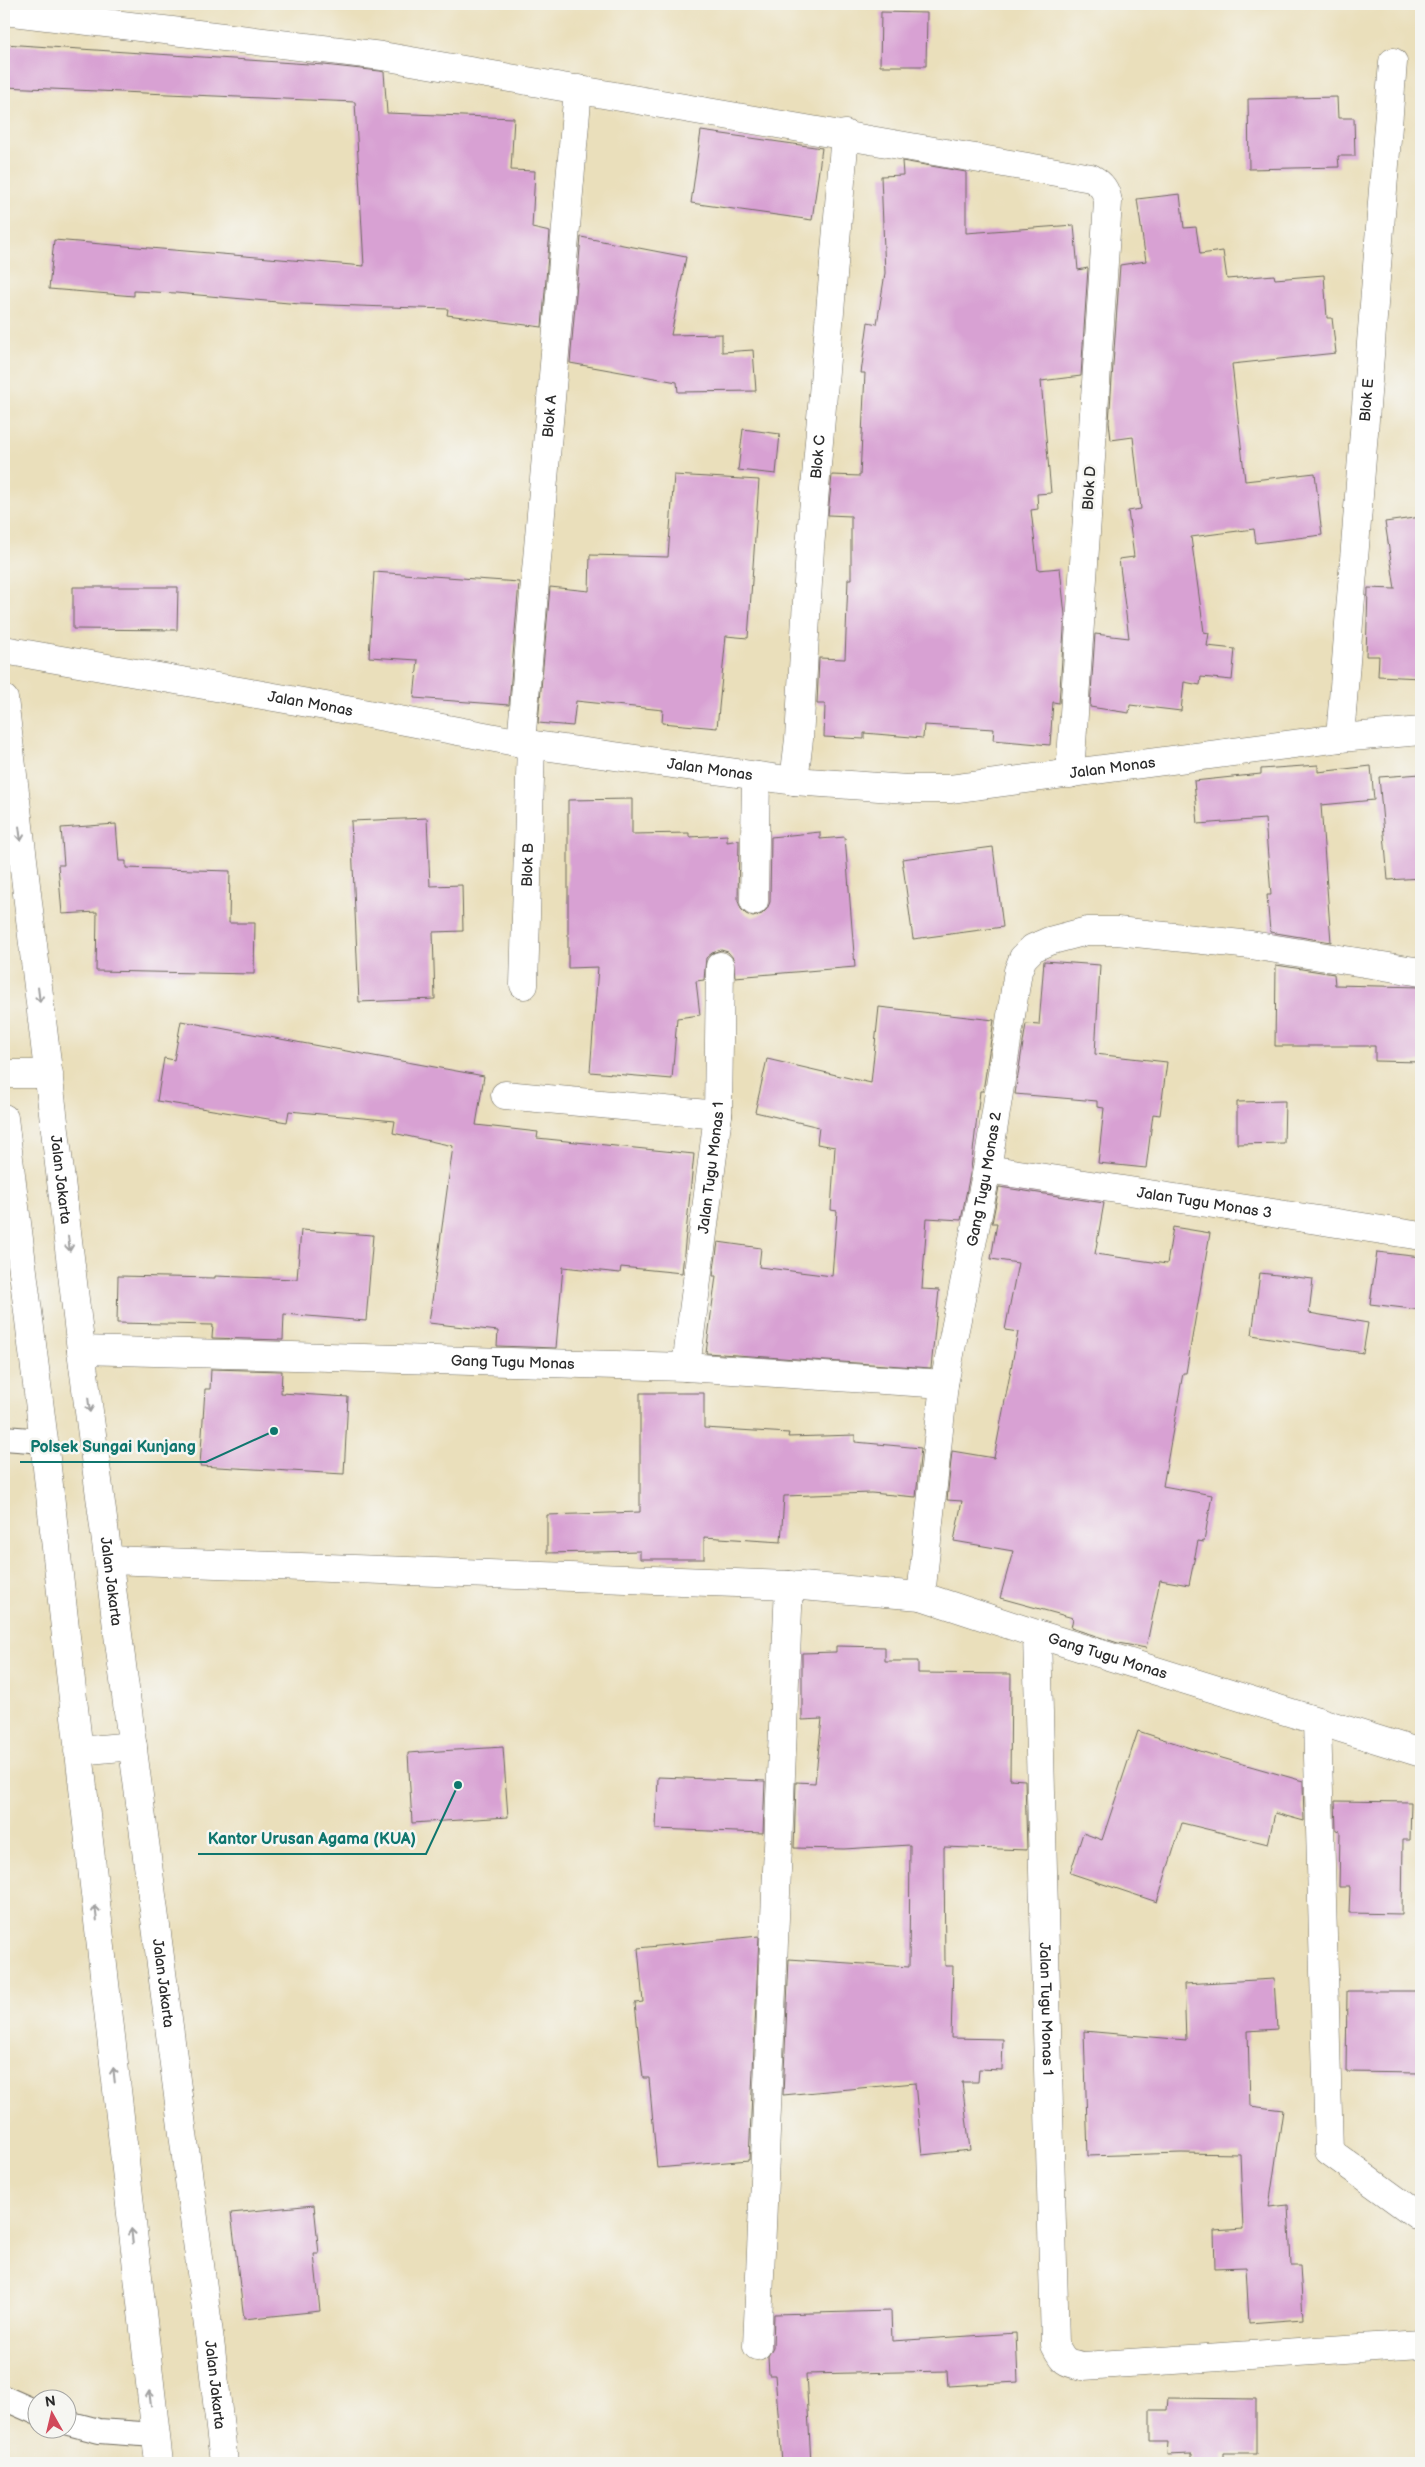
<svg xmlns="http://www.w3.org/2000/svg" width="1425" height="2467" font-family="'Balsamiq Sans',sans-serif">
<rect width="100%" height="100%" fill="#f6f6f2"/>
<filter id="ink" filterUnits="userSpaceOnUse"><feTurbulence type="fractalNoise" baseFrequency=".02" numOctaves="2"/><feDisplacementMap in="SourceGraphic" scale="10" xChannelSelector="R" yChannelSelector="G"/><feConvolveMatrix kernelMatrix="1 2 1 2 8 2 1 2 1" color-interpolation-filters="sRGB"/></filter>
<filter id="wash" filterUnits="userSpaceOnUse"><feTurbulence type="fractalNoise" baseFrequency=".0096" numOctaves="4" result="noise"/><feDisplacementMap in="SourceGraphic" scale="20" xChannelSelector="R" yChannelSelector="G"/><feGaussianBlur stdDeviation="1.12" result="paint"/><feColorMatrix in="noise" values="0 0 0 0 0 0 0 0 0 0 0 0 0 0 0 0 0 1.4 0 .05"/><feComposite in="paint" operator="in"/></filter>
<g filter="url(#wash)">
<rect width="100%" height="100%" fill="#eadfbb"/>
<g id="blocks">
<g fill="#d8a1d3">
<polygon points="881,12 927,13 926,66 880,66"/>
<polygon points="4,44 324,65 380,71 384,72 387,113 514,118 511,170 535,171 532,228 550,232 542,327 447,315 448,309 300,304 176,293 134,291 134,296 49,289 54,240 364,266 355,102 4,87"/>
<polygon points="1337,97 1338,118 1354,118 1355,156 1338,156 1339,167 1249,169 1248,99"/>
<polygon points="701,131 822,148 812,220 691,203"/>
<polygon points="902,161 966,172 966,233 1074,225 1078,270 1088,268 1081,376 1041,381 1051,493 1037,494 1038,509 1031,510 1038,570 1060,568 1065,615 1059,703 1053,702 1050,745 993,740 994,729 924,725 923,738 864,733 864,739 824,737 825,704 817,704 819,658 845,659 848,579 851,579 851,516 828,515 832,475 860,476 865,373 861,373 868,322 877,324 885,273 881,176 903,175"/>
<polygon points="1180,194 1184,228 1196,227 1200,254 1223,251 1227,279 1274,275 1275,279 1324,275 1327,318 1332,318 1336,353 1232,364 1245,481 1315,473 1322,535 1256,543 1254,529 1191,537 1204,632 1209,633 1207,646 1235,649 1232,680 1201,677 1200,685 1184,682 1181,711 1130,705 1129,713 1090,707 1095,634 1129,638 1119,559 1134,557 1128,511 1141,509 1133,437 1111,440 1109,422 1120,265 1146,261 1137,199"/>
<polygon points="581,237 686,257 671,335 722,334 722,352 753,350 756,391 678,392 677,382 570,363"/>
<polygon points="743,429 780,434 776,474 738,470"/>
<polygon points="674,475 759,480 748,638 726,636 717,728 662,723 663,710 576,701 573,726 538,723 550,587 589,591 590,555 668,557"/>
<polygon points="1421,517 1421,678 1378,676 1379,656 1366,656 1368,588 1395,589 1385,522"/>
<polygon points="374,572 519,582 509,705 414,698 418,660 369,657"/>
<polygon points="73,587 178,587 177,630 73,629"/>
<polygon points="1318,765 1318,772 1371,766 1374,800 1321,805 1331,942 1270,932 1267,895 1271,895 1265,819 1198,824 1194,781 1261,774 1261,769"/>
<polygon points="1421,774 1421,878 1388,880 1379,777"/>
<polygon points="632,799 632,834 689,833 689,837 727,835 727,842 739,840 738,901 741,909 746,914 753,917 762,914 767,909 770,902 771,837 820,832 820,839 845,837 855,967 735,977 733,958 728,952 721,950 712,953 706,958 704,980 696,981 700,1015 677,1018 672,1079 590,1072 598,967 568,968 568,800"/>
<polygon points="427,818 430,886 462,885 463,931 433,932 435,999 359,1002 351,821"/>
<polygon points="116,824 119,861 126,861 126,868 230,871 229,923 255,923 254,974 96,971 97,912 62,914 58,865 64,865 61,828"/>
<polygon points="993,847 1003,927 913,939 902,859"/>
<polygon points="1044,961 1100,965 1095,1054 1167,1062 1160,1115 1153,1114 1146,1168 1098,1163 1104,1108 1097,1107 1097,1101 1015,1094 1026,1024 1039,1025"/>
<polygon points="1276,965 1334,974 1335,985 1421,987 1421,1062 1375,1061 1375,1046 1275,1046"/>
<polygon points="879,1007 994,1020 983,1091 980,1091 971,1169 961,1220 927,1218 922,1289 939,1290 931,1368 706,1353 716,1276 713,1276 718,1242 761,1248 759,1267 832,1276 837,1211 831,1210 835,1147 817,1144 819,1127 755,1112 767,1059 871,1083"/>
<polygon points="181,1021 484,1076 476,1125 538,1132 537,1138 694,1154 682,1273 621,1267 620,1273 563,1267 556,1348 497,1346 498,1331 429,1323 453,1146 393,1133 395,1121 289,1111 287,1122 157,1101 164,1058 174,1060"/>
<polygon points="1285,1101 1284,1143 1237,1144 1237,1102"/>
<polygon points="999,1187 1104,1203 1095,1254 1167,1264 1173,1227 1210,1233 1186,1373 1183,1373 1163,1486 1212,1495 1204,1542 1198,1541 1189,1585 1160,1580 1146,1648 1118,1643 1071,1628 1073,1618 1000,1598 1013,1551 954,1541 962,1501 947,1500 952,1451 994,1458 1018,1332 1005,1330 1018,1263 991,1259 997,1223 992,1223"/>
<polygon points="301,1230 373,1235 366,1321 284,1314 283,1340 212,1338 213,1325 117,1323 118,1276 215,1278 215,1276 297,1279"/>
<polygon points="1377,1252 1421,1257 1421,1310 1370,1304"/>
<polygon points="1260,1273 1313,1279 1309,1313 1368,1323 1363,1353 1252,1335"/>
<polygon points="211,1369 282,1371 281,1393 348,1397 344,1474 200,1466 205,1389 210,1389"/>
<polygon points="640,1393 704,1393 704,1428 789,1433 788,1437 855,1435 855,1442 921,1448 916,1497 871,1493 784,1496 781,1542 704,1537 704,1559 640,1559 640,1551 547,1553 547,1515 640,1512"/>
<polygon points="836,1646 885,1647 885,1661 918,1661 918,1673 1011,1674 1010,1779 1025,1780 1027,1850 944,1847 945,1966 953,1966 951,2038 1003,2039 1002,2070 979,2069 978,2082 962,2082 970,2150 922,2155 915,2083 783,2095 789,1959 909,1967 910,1845 844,1849 794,1848 796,1782 815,1783 822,1719 802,1720 802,1653 836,1652"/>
<polygon points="1138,1731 1222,1758 1303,1781 1304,1821 1275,1813 1268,1844 1182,1823 1157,1902 1070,1873 1083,1833 1102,1840"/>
<polygon points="503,1747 508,1817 412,1823 408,1753"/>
<polygon points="658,1777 765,1781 763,1833 656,1829"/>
<polygon points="1335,1801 1411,1802 1410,1840 1403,1840 1402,1914 1349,1913 1350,1887 1339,1887 1340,1831 1336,1830"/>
<polygon points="759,1936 749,2160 657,2168 649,2078 643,2078 635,2003 643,2002 638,1948"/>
<polygon points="1274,1979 1277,2029 1248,2031 1250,2106 1283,2110 1269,2207 1288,2205 1291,2265 1300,2265 1303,2319 1249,2323 1246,2267 1215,2268 1214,2231 1243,2229 1240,2154 1181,2153 1088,2156 1084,2031 1186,2040 1184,1984"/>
<polygon points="1347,1991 1421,1991 1421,2073 1346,2072"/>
<polygon points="314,2205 319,2254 314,2254 320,2311 244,2319 231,2213"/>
<polygon points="891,2311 892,2341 1016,2333 1018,2382 948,2386 947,2371 806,2374 811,2463 782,2463 775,2375 769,2375 768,2356 773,2347 774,2314"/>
<polygon points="1168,2398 1256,2399 1256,2454 1223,2454 1223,2463 1192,2463 1192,2454 1167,2455 1168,2442 1150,2442 1150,2410 1167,2410"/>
</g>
</g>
</g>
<g filter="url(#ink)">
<use href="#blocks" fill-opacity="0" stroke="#6e6a5d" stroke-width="1"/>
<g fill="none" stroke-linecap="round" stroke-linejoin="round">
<g stroke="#6e6a5d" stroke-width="26">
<g id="service">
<polyline points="4,1438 44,1441"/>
<polyline points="4,2398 38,2413"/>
<polyline points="68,2423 99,2431 155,2435"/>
</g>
</g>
<g stroke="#6e6a5d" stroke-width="29">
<g id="minor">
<path d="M4 11 382 56 1091 178C1102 184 1106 190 1108 202L1070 774"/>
<path id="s1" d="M4 650 331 707 521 743 794 781 907 789H950L1340 738 1421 731"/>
<path id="s2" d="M1340 738 1393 62"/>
<path id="s3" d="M521 743 578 89"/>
<path id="s4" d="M794 781 799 739 810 548 845 134"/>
<polyline points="754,901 756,776"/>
<path id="s5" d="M524 985 531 744"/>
<polyline points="4,1074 49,1074"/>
<polyline points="505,1095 718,1115"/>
<path id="s6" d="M987 1169 1421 1236"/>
<path id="s7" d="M81 1350 686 1367 944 1384"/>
<path id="s8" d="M686 1367 718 1115 720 966"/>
<path id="s9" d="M109 1560 789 1585 921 1596 1037 1634 1421 1753"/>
<path id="s10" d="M921 1596 944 1384 987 1169 1018 971 1023 958 1033 948 1049 941 1087 931H1117L1251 945 1421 972"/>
<path id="s11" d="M1037 1634 1055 2345C1063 2361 1065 2363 1083 2366L1421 2344"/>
<polyline points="1317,1721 1329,2151 1421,2218"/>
<polyline points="757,2346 789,1585"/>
</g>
</g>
<g stroke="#6e6a5d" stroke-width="29">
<g id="secondary">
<path id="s12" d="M4 699 81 1350 211 2349 224 2463"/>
<polyline points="4,1118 44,1441 159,2463"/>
<polyline points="78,1751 133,1746"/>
</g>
</g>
<use href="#service" stroke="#fff" stroke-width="24"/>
<use href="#minor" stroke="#fff" stroke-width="28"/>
<use href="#secondary" stroke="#fff" stroke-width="28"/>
</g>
<defs><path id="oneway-shaft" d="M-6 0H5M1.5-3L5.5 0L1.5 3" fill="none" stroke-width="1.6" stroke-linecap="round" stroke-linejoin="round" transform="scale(1.25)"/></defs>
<g stroke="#a0a0a0">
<use href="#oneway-shaft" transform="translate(20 834) rotate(83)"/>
<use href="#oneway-shaft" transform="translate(39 995) rotate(83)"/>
<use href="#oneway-shaft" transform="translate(69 1244) rotate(83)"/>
<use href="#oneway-shaft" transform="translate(89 1405) rotate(83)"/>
<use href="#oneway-shaft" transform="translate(96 1913) rotate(-96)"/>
<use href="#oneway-shaft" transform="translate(114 2075) rotate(-96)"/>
<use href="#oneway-shaft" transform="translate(132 2236) rotate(-96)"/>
<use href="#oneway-shaft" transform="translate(150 2398) rotate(-97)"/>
</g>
</g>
<g text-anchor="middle" stroke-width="5" stroke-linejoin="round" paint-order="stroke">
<g font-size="15" fill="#2b2b2b" stroke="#f6f6f2">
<text dy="5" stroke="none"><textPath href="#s2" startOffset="339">Blok E</textPath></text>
<text dy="5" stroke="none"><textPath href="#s3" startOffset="328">Blok A</textPath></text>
<text dy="5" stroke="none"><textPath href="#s4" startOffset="325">Blok C</textPath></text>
<text transform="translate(1089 488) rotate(-86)" y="5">Blok D</text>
<text dy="5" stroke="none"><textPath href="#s1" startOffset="311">Jalan Monas</textPath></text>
<text dy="5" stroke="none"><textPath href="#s1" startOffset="716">Jalan Monas</textPath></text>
<text dy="5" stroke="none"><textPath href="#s1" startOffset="1121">Jalan Monas</textPath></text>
<text dy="5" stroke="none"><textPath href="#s5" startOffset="120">Blok B</textPath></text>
<text dy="5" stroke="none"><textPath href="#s8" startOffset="201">Jalan Tugu Monas 1</textPath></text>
<text dy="5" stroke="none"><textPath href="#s10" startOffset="422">Gang Tugu Monas 2</textPath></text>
<text dy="5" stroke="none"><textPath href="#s12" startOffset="484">Jalan Jakarta</textPath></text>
<text dy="5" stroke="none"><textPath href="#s6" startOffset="220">Jalan Tugu Monas 3</textPath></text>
<text dy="5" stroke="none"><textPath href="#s7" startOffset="432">Gang Tugu Monas</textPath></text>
<text dy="5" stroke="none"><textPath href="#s12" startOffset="889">Jalan Jakarta</textPath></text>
<text dy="5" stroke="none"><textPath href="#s9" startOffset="1009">Gang Tugu Monas</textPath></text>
<text dy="5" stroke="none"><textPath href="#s12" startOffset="1294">Jalan Jakarta</textPath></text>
<text dy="5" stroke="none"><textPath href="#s11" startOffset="375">Jalan Tugu Monas 1</textPath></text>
<text dy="5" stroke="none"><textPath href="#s12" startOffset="1699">Jalan Jakarta</textPath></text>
</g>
</g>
<path fill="none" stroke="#0f766e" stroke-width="2" d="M274 1431L206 1462H20M458 1785L426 1854H198"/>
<g fill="#0f766e" stroke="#f6f6f2" stroke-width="2">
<circle cx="274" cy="1431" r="5"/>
<circle cx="458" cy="1785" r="5"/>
</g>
<g font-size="16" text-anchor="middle" font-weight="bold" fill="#0f766e" stroke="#f6f6f2" stroke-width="5" stroke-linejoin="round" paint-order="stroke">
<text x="113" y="1452">Polsek Sungai Kunjang</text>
<text x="312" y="1844">Kantor Urusan Agama (KUA)</text>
</g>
<rect width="1425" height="2467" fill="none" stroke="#f6f6f2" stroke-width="20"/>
<g transform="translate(52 2414) rotate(352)"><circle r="24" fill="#f6f6f2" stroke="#a5a5a2"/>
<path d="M0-4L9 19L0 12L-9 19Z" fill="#d1495b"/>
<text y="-8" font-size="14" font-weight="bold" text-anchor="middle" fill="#2b2b2b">N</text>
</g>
</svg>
